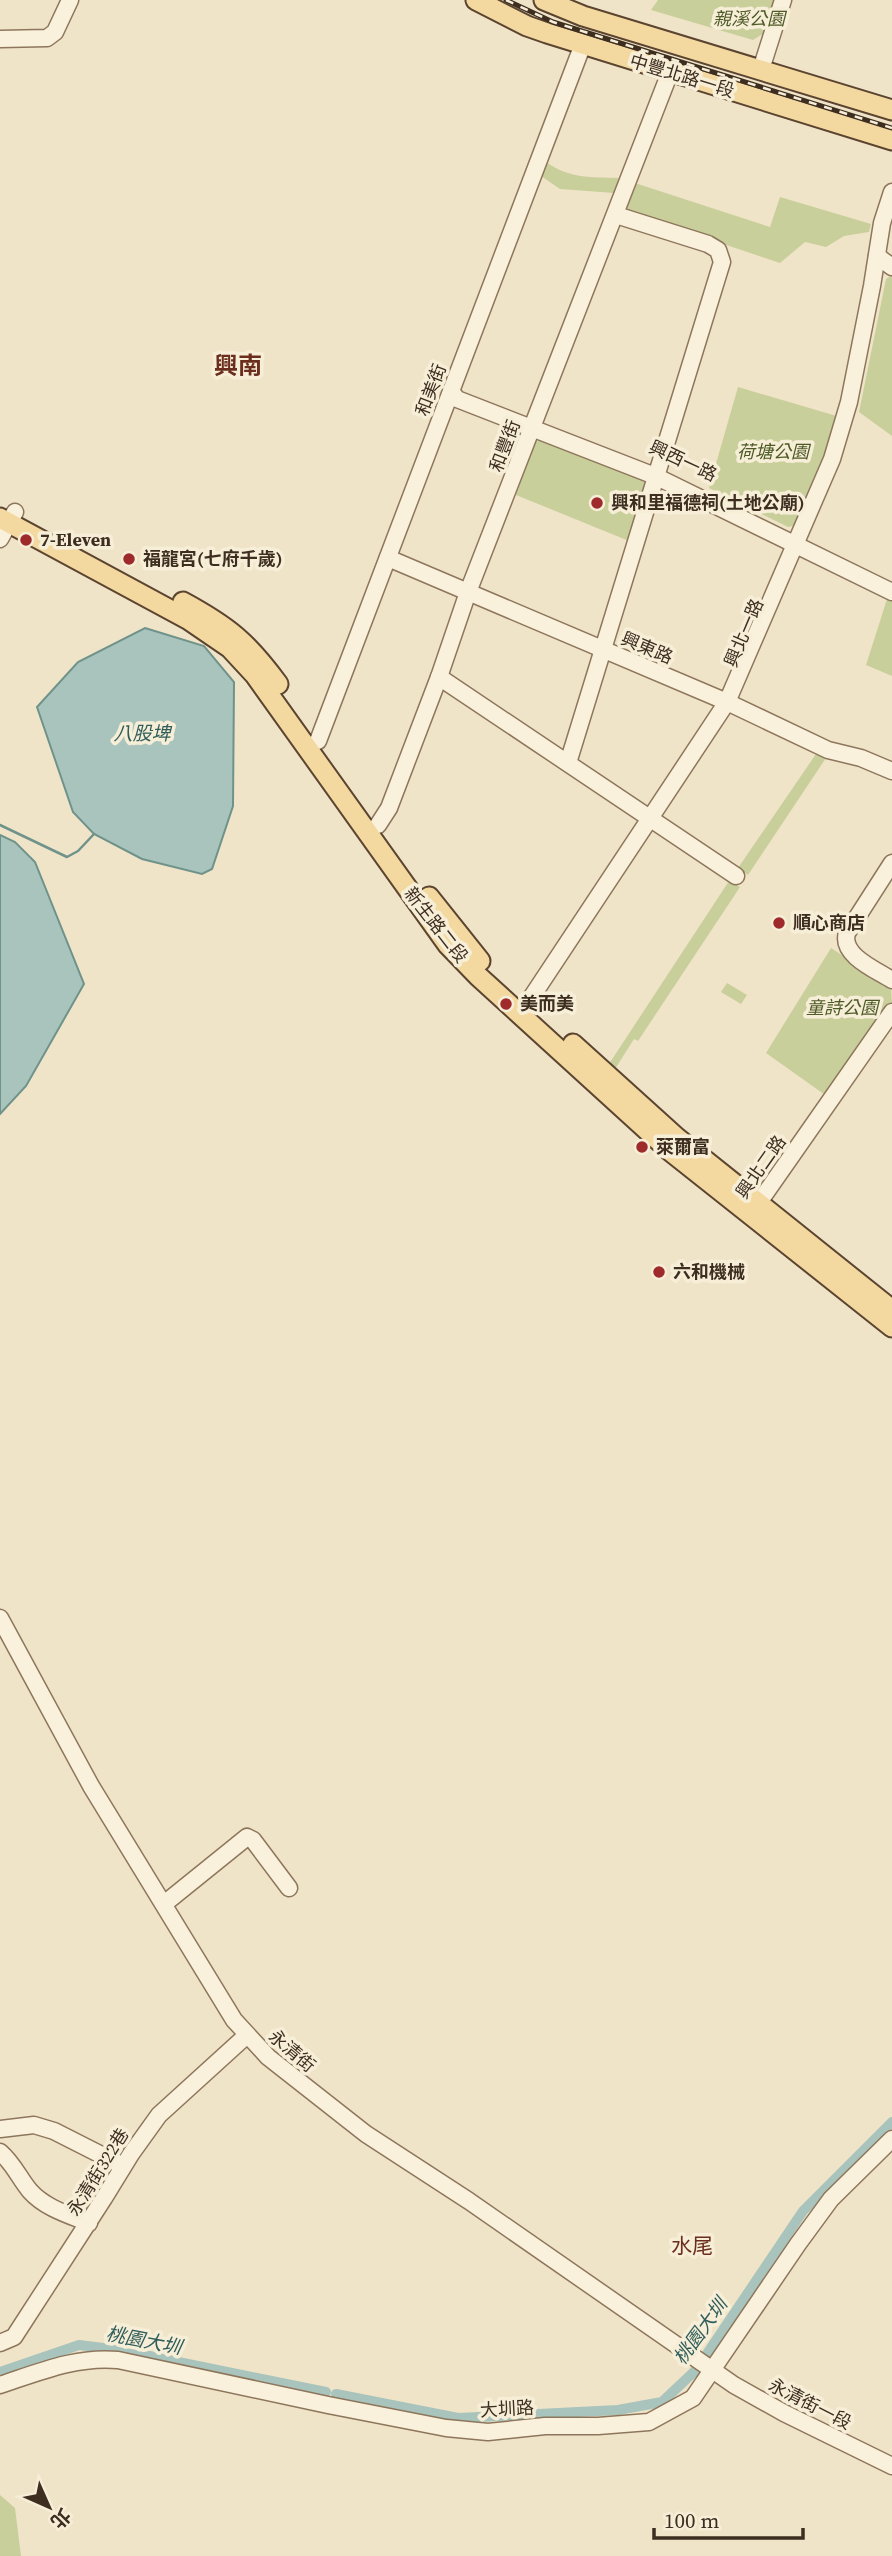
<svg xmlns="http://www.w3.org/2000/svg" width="892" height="2556" font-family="'Source Serif 4','Noto Sans TC',serif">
<rect width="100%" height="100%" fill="#f0e4c8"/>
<g fill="#c9cf9b">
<polygon points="658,0 776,0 766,32 753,40 651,10"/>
<path d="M546 162C570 179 591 177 619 178L614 193 560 189 541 176Z"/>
<polygon points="635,183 770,227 780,197 871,224 869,232 844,236 826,247 805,242 780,263 628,212 626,207"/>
<polygon points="892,275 892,436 859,412 886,279"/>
<polygon points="738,387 840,417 798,525 788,527 709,488"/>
<polygon points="540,439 646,479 629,541 516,495 535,443"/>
<polygon points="888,596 892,598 892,676 866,665"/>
<polygon points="818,751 828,755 748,875 738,868"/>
<polygon points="729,881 740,887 638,1041 634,1039 615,1069 609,1064"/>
<polygon points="831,948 891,987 892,1006 828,1097 766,1053"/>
<polygon points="727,983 747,995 741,1004 721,992"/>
<polygon points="0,2495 15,2508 21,2556 0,2556"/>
</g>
<g fill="#a9c4bc" stroke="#6f938a" stroke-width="2">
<polygon points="145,628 204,646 234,682 233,806 212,869 202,874 142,859 94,834 73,812 37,707 78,662"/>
<polygon points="0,835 15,842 35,862 84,984 26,1086 0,1114"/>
</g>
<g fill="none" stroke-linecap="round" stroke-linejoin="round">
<polyline stroke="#6f938a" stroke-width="2.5" points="0,825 67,857 78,851 94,834"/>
<g stroke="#a9c4bc" stroke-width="10">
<polyline points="0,2372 79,2345 120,2350 326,2392"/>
<polyline points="336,2394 458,2418 618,2410 662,2402 696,2370 803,2211 892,2122"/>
</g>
<g stroke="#8d765c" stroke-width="19">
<g id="minor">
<polyline points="0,39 47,38 55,32 70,0"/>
<polyline points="764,60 783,0"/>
<polyline points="877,256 892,267"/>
<polyline points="451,391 457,399 655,476 892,592"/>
<polyline points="0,539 15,512"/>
<polyline points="388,558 727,702 828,750 861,758 892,771"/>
<polyline points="439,677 736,876"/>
<polyline points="318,741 580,52"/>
<polyline points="568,763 722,262 718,250 708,244 616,215"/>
<polyline points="378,825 389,808 439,677 468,592 667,80"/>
<path d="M892 863 847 933C840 955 876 970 892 980"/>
<polyline points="523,1016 527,1004 727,702 832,459 849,402 872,286 882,223 892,192"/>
<polyline points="753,1211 892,1012"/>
<polyline points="0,1618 91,1786 234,2020 268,2057 366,2134 469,2201 734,2385 784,2413 892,2466"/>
<polyline points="164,1904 247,1837 253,1840 289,1888"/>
<polyline points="0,2129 34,2125 54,2131 123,2166"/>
<path d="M0 2152C14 2164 19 2178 30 2191 45 2208 69 2215 89 2223"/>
<polyline points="0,2343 14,2337 104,2198 131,2154 159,2115 247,2035"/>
<path d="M0 2385C39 2372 77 2356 118 2360L328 2405 446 2428 488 2432 545 2426H598L649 2422 693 2398 798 2244 831 2199 892 2139"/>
</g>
</g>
<g stroke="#5b4430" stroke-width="23">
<g id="major">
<polyline points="476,0 527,26 547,33 892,140"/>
<polyline points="544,0 583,16 892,110"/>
<polyline points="0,518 189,620 230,648 255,675 448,945 478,976 669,1150 892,1327"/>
<path d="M183 602C229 627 247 642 278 684"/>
<polyline points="429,897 480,961"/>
<polyline points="573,1044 677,1138 892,1310"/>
</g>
</g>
<use href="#minor" stroke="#faf1dc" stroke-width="16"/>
<use href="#major" stroke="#f3d9a0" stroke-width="19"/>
<g stroke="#3d2e20" stroke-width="5">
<polyline id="rail" points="506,0 553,22 892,128"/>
</g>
<use href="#rail" stroke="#f7eed8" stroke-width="2.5" stroke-dasharray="8" stroke-linecap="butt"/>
</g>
<g fill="#9e2a2b" stroke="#f7eed8" stroke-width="2.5">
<circle cx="597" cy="503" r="7"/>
<circle cx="26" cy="540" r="7"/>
<circle cx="129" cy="559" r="7"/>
<circle cx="779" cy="923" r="7"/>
<circle cx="506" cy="1004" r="7"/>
<circle cx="642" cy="1147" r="7"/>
<circle cx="659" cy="1272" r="7"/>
</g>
<g text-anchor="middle" stroke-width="7" stroke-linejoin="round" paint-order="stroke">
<g font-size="18" font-style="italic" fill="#4d5a26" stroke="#f7eed8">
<text x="749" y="25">親溪公園</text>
<text x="773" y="458">荷塘公園</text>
<text x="842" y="1014">童詩公園</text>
</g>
<g font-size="18" fill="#3d2e20" stroke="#f7eed8">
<text transform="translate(682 76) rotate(17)" y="6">中豐北路一段</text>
<text transform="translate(431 390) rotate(-69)" y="6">和美街</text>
<text transform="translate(505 446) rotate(-69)" y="6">和豐街</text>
<text transform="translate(683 461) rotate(25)" y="6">興西一路</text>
<text transform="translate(744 633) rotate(-67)" y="6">興北一路</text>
<text transform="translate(647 648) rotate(23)" y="6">興東路</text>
<text transform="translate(436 925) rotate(52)" y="6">新生路二段</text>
<text transform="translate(761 1167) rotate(-55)" y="6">興北二路</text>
<text transform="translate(292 2051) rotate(40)" y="6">永清街</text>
<text transform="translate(98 2172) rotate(-58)" y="6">永清街322巷</text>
<text transform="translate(810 2404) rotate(27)" y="6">永清街一段</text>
<text transform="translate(507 2409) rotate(-3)" y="6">大圳路</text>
</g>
<g font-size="18" font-weight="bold" fill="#3d2e20" stroke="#f7eed8" text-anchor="start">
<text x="611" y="509">興和里福德祠(土地公廟)</text>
<text x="40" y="546">7-Eleven</text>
<text x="143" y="565">福龍宮(七府千歲)</text>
<text x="793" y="929">順心商店</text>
<text x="520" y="1010">美而美</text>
<text x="656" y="1153">萊爾富</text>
<text x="673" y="1278">六和機械</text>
</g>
<g font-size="19" font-style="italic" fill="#2f5d5a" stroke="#f7eed8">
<text x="142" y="740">八股埤</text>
<text transform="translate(700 2331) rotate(-54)" y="7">桃園大圳</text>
<text transform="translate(144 2340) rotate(11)" y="7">桃園大圳</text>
</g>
<g font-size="21" fill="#6b2e1e" stroke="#f7eed8">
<text x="692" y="2253">水尾</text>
</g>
<g font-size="24" font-weight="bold" fill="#6b2e1e" stroke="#f7eed8">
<text x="238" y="374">興南</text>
</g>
</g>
<g transform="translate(49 2507) rotate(135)" stroke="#f7eed8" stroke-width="5" paint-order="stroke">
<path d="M0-5L12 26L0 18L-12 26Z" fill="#3d2e20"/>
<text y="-10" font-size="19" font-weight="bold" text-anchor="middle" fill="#3d2e20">北</text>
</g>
<path d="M654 2528v10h149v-10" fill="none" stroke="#3d2e20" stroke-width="3.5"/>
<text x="664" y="2528" font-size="21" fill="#3d2e20" stroke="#f7eed8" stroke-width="5" paint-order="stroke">100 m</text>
</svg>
